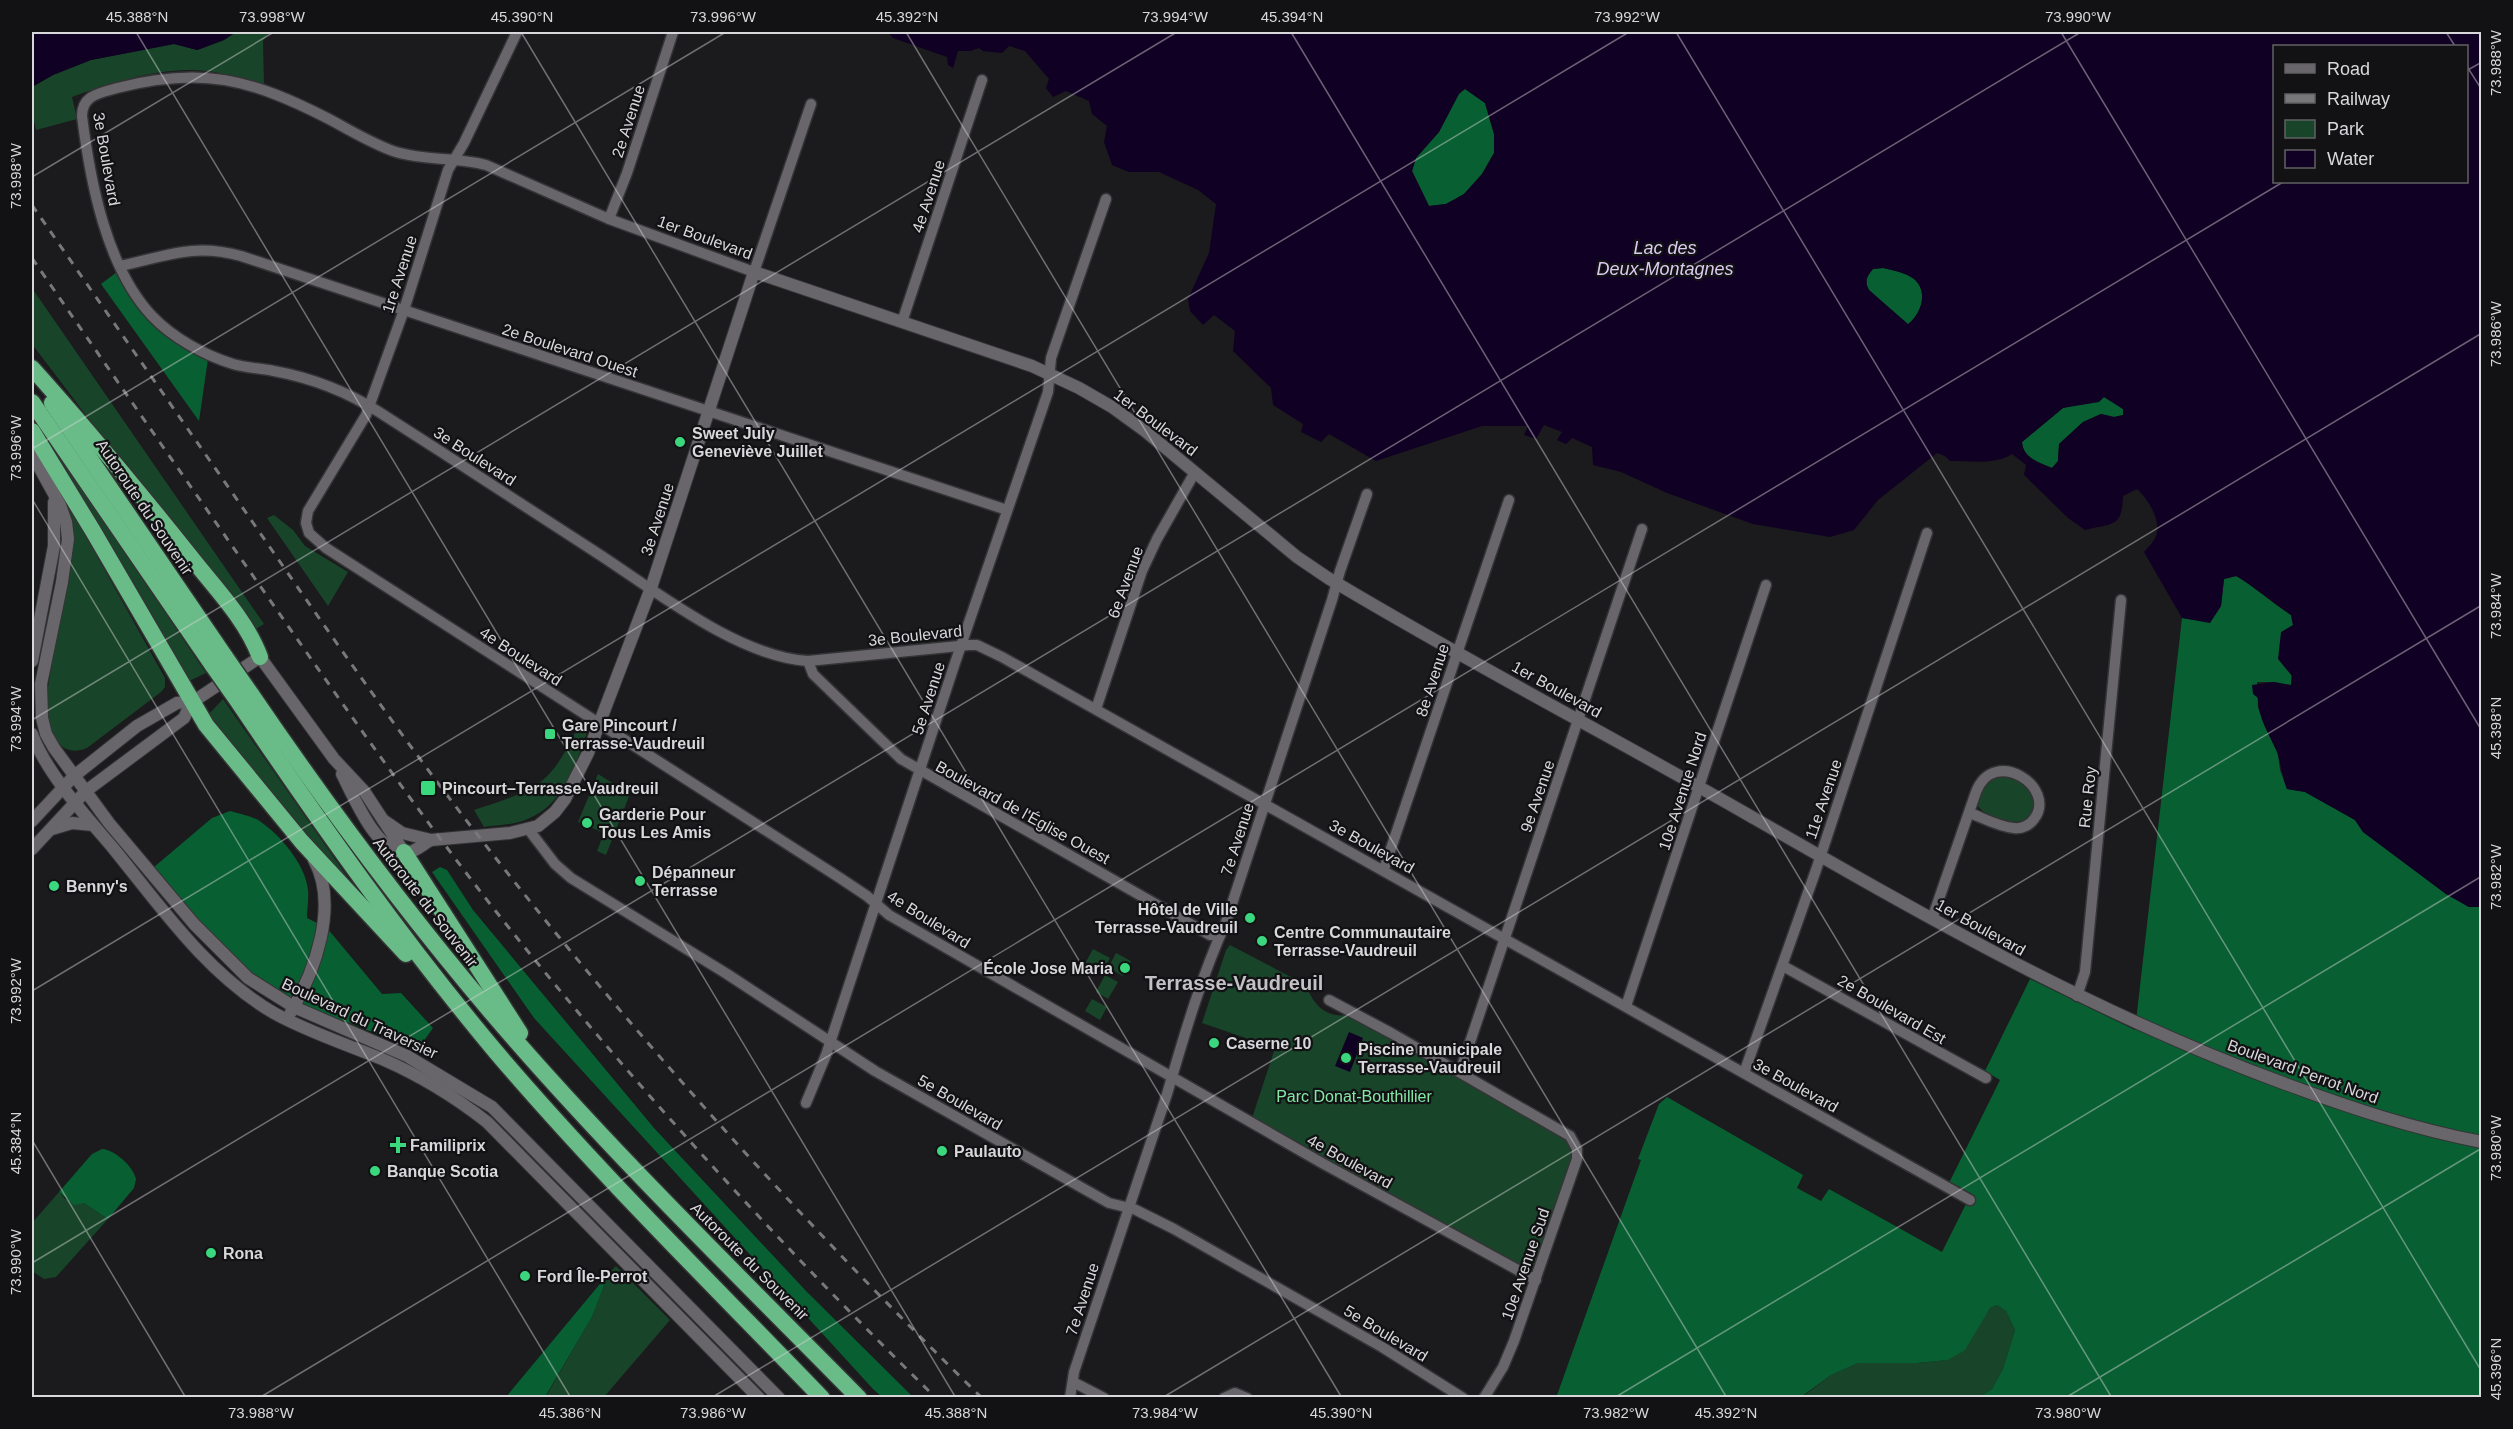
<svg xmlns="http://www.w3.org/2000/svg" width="2513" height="1429" font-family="Arial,sans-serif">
<rect width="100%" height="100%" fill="#1b1a1d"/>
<g fill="#184529">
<path d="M236 32H269L263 41 264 86C249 82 234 77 219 73 170 63 117 81 72 97L77 119 36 130 32 112V87L53 75 91 60 174 44 198 50 224 40Z"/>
<polygon points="32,288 264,624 256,629 124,465 32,344"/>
<polygon points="35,421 206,673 187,682 32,423"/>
<path d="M65 499 165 678V687L161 692 87 748C54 761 48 723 46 699L73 536Z"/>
<polygon points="274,515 293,530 305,546 348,572 328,606 267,518"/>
<polygon points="223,699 360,895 311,840 208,715"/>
<path d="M582 719 590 725C576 761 565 806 525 820 512 825 497 825 484 827L474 810C497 802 525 795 544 779 561 764 571 740 582 719Z"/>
<polygon points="598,774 630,794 606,855 597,851 604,833 578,822"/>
<path d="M2000 776C2044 778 2046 837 1998 818 1990 815 1983 813 1978 806 1979 791 1987 781 2000 776Z"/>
<path d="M1230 945 1306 985C1313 1004 1325 1018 1347 1015L1386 1034 1566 1139 1573 1156 1537 1262 1533 1265H1518L1252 1118 1275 1048 1202 1023 1226 950Z"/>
<polygon points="1093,949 1110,958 1101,976 1083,967"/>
<polygon points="1116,953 1131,961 1123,976 1108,968"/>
<polygon points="1105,975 1118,982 1108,999 1096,992"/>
<polygon points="1092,999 1107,1007 1100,1020 1085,1011"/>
<polygon points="59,1192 65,1199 84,1203 108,1219 56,1277 44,1279 32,1271 32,1223"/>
<polygon points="616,1266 670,1320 604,1397 545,1398 592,1317 609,1273"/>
<polygon points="1997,1305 2006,1311 2015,1330 2003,1369 1992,1389 1979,1397 1801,1398 1831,1375 1858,1363 1917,1363 1948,1360 1978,1326 1990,1308"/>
</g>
<g fill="#086032">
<polygon points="1465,89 1485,103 1494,134 1494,153 1482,174 1464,194 1446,204 1429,206 1412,171 1416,158 1439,132 1459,93"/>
<path d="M1883 268C1892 270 1907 273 1914 279 1929 292 1921 314 1908 325L1869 290C1864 281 1867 276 1873 269Z"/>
<path d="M117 272C144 321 156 336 208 359L199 421 101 284Z"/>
<path d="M2104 397 2123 409V415L2114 417 2101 414 2083 422 2059 444 2058 461 2052 468C2039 462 2023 458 2022 442L2063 408Z"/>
<path d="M2237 576C2256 588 2272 603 2291 615L2293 625 2291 686 2274 682H2257L2258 708 2278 754 2280 770 2287 789 2305 792 2355 820 2363 832 2446 894 2469 907H2481V1397H1979L1992 1389 2003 1369 2015 1330 2006 1311 1997 1305 1990 1308 1965 1350 1948 1360 1917 1363H1858L1831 1375 1801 1397 1556 1398 1641 1160 1638 1159 1659 1104 1667 1097 1803 1175 1797 1188 1821 1201 1829 1189 1942 1252 1967 1202 1971 1204 1975 1196 1949 1183 2000 1080 1985 1071 2030 979 2135 1030 2182 618 2210 622 2221 606 2224 579Z"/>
<path d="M230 811C240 814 253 816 261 822 280 835 306 865 308 890 309 898 307 909 307 918L327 928 382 994 401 993 433 1028 416 1052C370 1027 318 1016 273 988 225 957 191 909 154 867L212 818Z"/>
<polygon points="440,867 447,870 473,910 654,1128 807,1292 913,1397 882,1397 873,1389 534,1018 432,872"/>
<path d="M102 1149C115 1150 133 1166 136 1179L134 1188 108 1219 84 1203 74 1205 59 1192 92 1154Z"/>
<polygon points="609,1273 592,1317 545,1397 506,1397"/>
</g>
<g fill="#100023" fill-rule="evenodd">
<polygon points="32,32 236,32 224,40 197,50 174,44 91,60 53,75 32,87"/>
<path d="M888 32H2481V907H2469L2446 894 2363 832 2355 820 2305 792 2287 789C2282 777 2281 764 2277 752 2269 734 2258 718 2258 698L2253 694 2252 685 2274 682 2291 685 2292 676 2278 659 2281 632 2293 625 2291 615C2272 602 2256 588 2236 576L2224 579 2221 606 2210 623 2182 618 2144 552C2148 547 2154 542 2156 536 2162 521 2148 499 2137 489L2123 496C2122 528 2113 523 2085 530L2068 518 2024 475 2026 465 2012 454C1995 465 1970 461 1950 461L1945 456 1937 453 1878 500 1854 530 1830 537 1753 524 1667 493 1621 472 1593 465 1592 447 1572 438 1566 444 1557 440 1562 432 1544 425 1536 439 1524 435 1528 426H1482L1376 461 1329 434 1321 442 1301 432 1303 424 1273 405 1271 388 1233 351 1235 331 1214 315 1203 325 1190 311 1188 299 1209 253 1216 204 1198 190 1159 172H1129L1112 165 1104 142 1107 126 1092 114 1089 101 1066 91 1053 97 1046 88 1049 79 1025 51 1009 46 1002 53 983 51 979 48 970 51H958L953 68 948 65 947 57 893 38ZM2274 46H2466V182H2274ZM1465 89 1485 103 1494 134V153L1482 174 1464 194 1446 204 1429 206 1412 171 1416 158 1439 132 1459 94ZM1883 268C1892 270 1907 273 1914 279 1929 292 1921 314 1908 324L1869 290C1864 281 1867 276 1873 269ZM2104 397 2123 409V415L2114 417 2101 414 2083 422 2059 444 2058 461 2052 468C2039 463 2023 458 2022 442L2063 408 2099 402Z"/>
<polygon points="1349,1032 1363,1038 1350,1072 1335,1066"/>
</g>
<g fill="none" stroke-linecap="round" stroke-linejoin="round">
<g stroke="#343436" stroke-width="13">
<g id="minor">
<polyline points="517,32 464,143 448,170 404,310 366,415 308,511 306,523 309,533 326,548 840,878 867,896 889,915 1322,1163 1536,1280"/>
<path d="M811 104 754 272 609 219 486 165C457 157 426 161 396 152 372 144 350 130 327 118 250 79 202 66 117 88 100 93 82 95 82 116 90 180 106 267 152 316 173 338 204 355 233 364 246 368 260 368 274 371 312 378 346 391 379 412 451 458 523 505 594 551 653 589 738 657 808 661L969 645H977L1002 657 1970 1200"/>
<polyline points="609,219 627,173 673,32"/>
<path d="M120 266C167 256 193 243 241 256L1007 510"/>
<polyline points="902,322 982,80"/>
<polyline points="808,661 813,674 901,759 1210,935 1220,935"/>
<polyline points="1096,709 1142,571 1157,539 1195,472"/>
<polyline points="529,830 555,864 571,878 727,974 875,1071 1109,1203 1134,1209 1174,1229 1382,1347 1463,1398"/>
<polyline points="1384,869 1509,500"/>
<path d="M1932 919 1976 792C1994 745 2058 788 2034 819 2030 825 2022 829 2014 828 1999 827 1983 818 1970 813"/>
<polyline points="1783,966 1986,1078"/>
<polyline points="2077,996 2085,972 2121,600"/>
<polyline points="1329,1000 1391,1033 1570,1136 1577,1149 1577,1159 1514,1341 1503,1367 1484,1398"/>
<polyline points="1626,1006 1766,585"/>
<polyline points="1460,1072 1642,529"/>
<polyline points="1744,1073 1816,870 1927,533"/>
<polyline points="806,1103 826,1055 955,663 1048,392 1051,358 1106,199"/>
<polyline points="1073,1382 1104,1398"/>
<path d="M1070 1398 1074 1372 1167 1094C1184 1036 1201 977 1226 922L1332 600 1340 571 1367 494"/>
<polyline points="1224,1398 1235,1393 1247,1398"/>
</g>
</g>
<g stroke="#343436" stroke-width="14">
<g id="tertiary">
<polyline points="32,454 60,505 66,522 68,539 62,582 41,684 42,718 46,734 54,748 109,823 194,924 248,978 294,1007 407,1056 492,1107 779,1398"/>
<polyline points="32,661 54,546 54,502"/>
<path d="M32 734C47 774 85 815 113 848 161 907 207 974 274 1013 308 1032 346 1044 382 1059 419 1075 455 1097 487 1122L759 1398"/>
<path d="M342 774C353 795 379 860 410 852 417 850 425 843 431 840"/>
<path d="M383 820 402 833 431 840 510 833 538 826 555 812 565 799 588 753 651 588 754 272 1032 366 1079 388 1112 407 1145 431 1297 557 1328 578C1464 660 1607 734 1745 813 1921 914 2092 1013 2283 1083 2348 1107 2413 1129 2482 1142"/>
<polyline points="32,821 74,776 137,726 177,703 192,701 200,697 260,657 334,759 364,791 404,852"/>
<polyline points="52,829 72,823 93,825"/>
<polyline points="32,849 86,791 184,718 192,701"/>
<path d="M291 1012C315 971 339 905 314 860"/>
</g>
</g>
<g stroke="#343436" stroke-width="19">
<g id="trunk">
<path d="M32 368C87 429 139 492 190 556 215 588 246 619 260 657"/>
<polyline points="32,402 213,666"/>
<polyline points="52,403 226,658"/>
<polyline points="32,431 93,531 206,725 302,842 406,954"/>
<path d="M251 694C326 804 405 911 491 1012 606 1147 734 1271 859 1398"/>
<path d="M239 703C320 823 403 941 496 1052 599 1173 712 1284 822 1398"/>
<polyline points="404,852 520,1033"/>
</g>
</g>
<use href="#minor" stroke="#68666a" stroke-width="10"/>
<use href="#tertiary" stroke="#68666a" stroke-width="12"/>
<use href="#trunk" stroke="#69bc87" stroke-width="16"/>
<g stroke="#78777a" stroke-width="3" stroke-dasharray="8 8" stroke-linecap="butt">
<path d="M32 205C100 303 169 402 238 501 316 614 395 729 480 838 634 1036 802 1222 982 1398"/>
<path d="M32 258C107 367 182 474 258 583 335 693 411 803 494 909 630 1081 779 1244 936 1398"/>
</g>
<g stroke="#343436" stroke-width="19" stroke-linecap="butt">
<g id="trunk-bridge">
<polyline points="226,658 251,694"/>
<polyline points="213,666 239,703"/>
</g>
</g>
<use href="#trunk-bridge" stroke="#69bc87" stroke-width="16"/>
</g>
<path fill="none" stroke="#d8d7da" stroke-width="1.5" stroke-opacity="0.45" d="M136 32 956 1398M521 32 1342 1398M906 32 1727 1398M1291 32 2112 1398M1676 32 2482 1372M2061 32 2482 731M2446 32 2455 46M2466 65 2482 90M2466 71 2482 62M32 177 274 32M32 449 726 32M32 499 571 1398M32 720 1177 32M32 991 1629 32M32 1140 186 1398M32 1263 2081 32M259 1398 2283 182M711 1398 2482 333M1162 1398 2482 605M1614 1398 2482 876M2065 1398 2482 1148"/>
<g fill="#3bd77e" stroke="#121114" stroke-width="2">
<circle cx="680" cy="442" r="6"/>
<rect x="544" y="728" width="12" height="12" rx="3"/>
<rect x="420" y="780" width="16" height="16" rx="3"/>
<circle cx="587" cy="823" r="6"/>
<circle cx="640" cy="881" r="6"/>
<circle cx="54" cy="886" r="6"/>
<circle cx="1250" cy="918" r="6"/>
<circle cx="1262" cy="941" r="6"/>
<circle cx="1125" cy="968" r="6"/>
<circle cx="1214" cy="1043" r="6"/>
<circle cx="1346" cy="1058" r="6"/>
<path d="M395 1136h6v6h6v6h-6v6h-6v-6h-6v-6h6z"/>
<circle cx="942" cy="1151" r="6"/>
<circle cx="375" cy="1171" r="6"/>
<circle cx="211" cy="1253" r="6"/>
<circle cx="525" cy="1276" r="6"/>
</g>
<g text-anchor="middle" stroke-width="4.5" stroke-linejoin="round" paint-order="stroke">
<g font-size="16" fill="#d8d7da" stroke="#121114">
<text transform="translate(628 121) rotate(-72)" y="6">2e Avenue</text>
<text transform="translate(107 159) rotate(80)" y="6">3e Boulevard</text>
<text transform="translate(928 196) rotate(-72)" y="6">4e Avenue</text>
<text transform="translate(705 237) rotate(20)" y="6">1er Boulevard</text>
<text transform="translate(399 274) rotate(-72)" y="6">1re Avenue</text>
<text transform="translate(570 350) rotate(18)" y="6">2e Boulevard Ouest</text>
<text transform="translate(1156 422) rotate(37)" y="6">1er Boulevard</text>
<text transform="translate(475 456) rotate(33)" y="6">3e Boulevard</text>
<text transform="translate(145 507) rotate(56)" y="6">Autoroute du Souvenir</text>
<text transform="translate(657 519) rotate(-72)" y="6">3e Avenue</text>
<text transform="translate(1125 582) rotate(-70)" y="6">6e Avenue</text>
<text transform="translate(915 635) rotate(-6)" y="6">3e Boulevard</text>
<text transform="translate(521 656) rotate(33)" y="6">4e Boulevard</text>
<text transform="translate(1432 680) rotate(-72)" y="6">8e Avenue</text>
<text transform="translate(1557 689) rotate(29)" y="6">1er Boulevard</text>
<text transform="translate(928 698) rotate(-72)" y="6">5e Avenue</text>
<text transform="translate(1682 791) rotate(-72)" y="6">10e Avenue Nord</text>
<text transform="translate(1537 796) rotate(-71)" y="6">9e Avenue</text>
<text transform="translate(2087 797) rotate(-84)" y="6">Rue Roy</text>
<text transform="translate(1823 799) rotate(-71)" y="6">11e Avenue</text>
<text transform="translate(1023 812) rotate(29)" y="6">Boulevard de l'Église Ouest</text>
<text transform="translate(1237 839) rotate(-72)" y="6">7e Avenue</text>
<text transform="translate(1372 846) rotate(29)" y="6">3e Boulevard</text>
<text transform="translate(426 902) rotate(52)" y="6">Autoroute du Souvenir</text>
<text transform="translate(929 919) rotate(32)" y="6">4e Boulevard</text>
<text transform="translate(1981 927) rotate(29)" y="6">1er Boulevard</text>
<text transform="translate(1892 1009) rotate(30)" y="6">2e Boulevard Est</text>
<text transform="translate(360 1018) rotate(25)" y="6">Boulevard du Traversier</text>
<text transform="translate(2303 1071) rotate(20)" y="6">Boulevard Perrot Nord</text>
<text transform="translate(1796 1085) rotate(29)" y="6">3e Boulevard</text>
<text transform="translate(960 1102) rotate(30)" y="6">5e Boulevard</text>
<text transform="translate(1350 1161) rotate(29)" y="6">4e Boulevard</text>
<text transform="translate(750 1261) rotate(45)" y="6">Autoroute du Souvenir</text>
<text transform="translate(1525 1264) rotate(-71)" y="6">10e Avenue Sud</text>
<text transform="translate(1082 1299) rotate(-72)" y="6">7e Avenue</text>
<text transform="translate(1386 1333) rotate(31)" y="6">5e Boulevard</text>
</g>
<g font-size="16" font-weight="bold" fill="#d8d7da" stroke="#121114" text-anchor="start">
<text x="692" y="439">Sweet July<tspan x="692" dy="18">Geneviève Juillet</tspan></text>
<text x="562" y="731">Gare Pincourt /<tspan x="562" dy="18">Terrasse-Vaudreuil</tspan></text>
<text x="442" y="794">Pincourt–Terrasse-Vaudreuil</text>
<text x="599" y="820">Garderie Pour<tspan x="599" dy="18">Tous Les Amis</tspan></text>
<text x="652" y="878">Dépanneur<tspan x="652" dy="18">Terrasse</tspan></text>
<text x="66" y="892">Benny's</text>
<text x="1238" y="915" text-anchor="end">Hôtel de Ville<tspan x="1238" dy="18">Terrasse-Vaudreuil</tspan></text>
<text x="1274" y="938">Centre Communautaire<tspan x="1274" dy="18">Terrasse-Vaudreuil</tspan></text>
<text x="1113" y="974" text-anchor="end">École Jose Maria</text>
<text x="1226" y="1049">Caserne 10</text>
<text x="1358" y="1055">Piscine municipale<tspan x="1358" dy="18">Terrasse-Vaudreuil</tspan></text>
<text x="410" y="1151">Familiprix</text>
<text x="954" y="1157">Paulauto</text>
<text x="387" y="1177">Banque Scotia</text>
<text x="223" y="1259">Rona</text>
<text x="537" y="1282">Ford Île-Perrot</text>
</g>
<g font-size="16" fill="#83e9a5" stroke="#121114">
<text x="1354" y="1102">Parc Donat-Bouthillier</text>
</g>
<g font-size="18" font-style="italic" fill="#dbcbf1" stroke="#121114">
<text x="1665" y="254">Lac des<tspan x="1665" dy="21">Deux-Montagnes</tspan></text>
</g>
<g font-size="20" font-weight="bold" fill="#c3c1c5" stroke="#121114">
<text x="1234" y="990">Terrasse-Vaudreuil</text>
</g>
</g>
<rect width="2513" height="1429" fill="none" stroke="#121114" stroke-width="66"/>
<rect x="2273" y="45" width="195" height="138" fill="#121114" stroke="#616063" stroke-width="1.5"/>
<rect x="2285" y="64" width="30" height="9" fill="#68666a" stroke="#616063" stroke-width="1.5"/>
<text x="2327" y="75" font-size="18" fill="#d8d7da">Road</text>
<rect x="2285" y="94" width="30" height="9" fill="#78777a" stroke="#616063" stroke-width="1.5"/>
<text x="2327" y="105" font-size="18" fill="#d8d7da">Railway</text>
<rect x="2285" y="120" width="30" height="18" fill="#184529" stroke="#616063" stroke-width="1.5"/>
<text x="2327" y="135" font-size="18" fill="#d8d7da">Park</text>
<rect x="2285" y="150" width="30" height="18" fill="#100023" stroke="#616063" stroke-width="1.5"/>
<text x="2327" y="165" font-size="18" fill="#d8d7da">Water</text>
<rect x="33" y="33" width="2447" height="1363" fill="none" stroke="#d8d7da" stroke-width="2"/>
<g font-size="15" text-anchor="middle" fill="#d8d7da">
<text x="137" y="22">45.388°N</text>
<text x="272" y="22">73.998°W</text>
<text x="522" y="22">45.390°N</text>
<text x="723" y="22">73.996°W</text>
<text x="907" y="22">45.392°N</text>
<text x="1175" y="22">73.994°W</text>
<text x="1292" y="22">45.394°N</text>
<text x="1627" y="22">73.992°W</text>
<text x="2078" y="22">73.990°W</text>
<text transform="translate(2496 63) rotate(-90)" y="5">73.988°W</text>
<text transform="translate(16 176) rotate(-90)" y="5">73.998°W</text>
<text transform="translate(2496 334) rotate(-90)" y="5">73.986°W</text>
<text transform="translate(16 448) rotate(-90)" y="5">73.996°W</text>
<text transform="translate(2496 606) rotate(-90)" y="5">73.984°W</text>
<text transform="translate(16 719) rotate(-90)" y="5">73.994°W</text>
<text transform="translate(2496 728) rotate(-90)" y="5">45.398°N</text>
<text transform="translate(2496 877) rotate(-90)" y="5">73.982°W</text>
<text transform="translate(16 991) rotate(-90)" y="5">73.992°W</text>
<text transform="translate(16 1143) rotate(-90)" y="5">45.384°N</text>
<text transform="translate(2496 1148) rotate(-90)" y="5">73.980°W</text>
<text transform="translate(16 1262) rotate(-90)" y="5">73.990°W</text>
<text transform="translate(2496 1369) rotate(-90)" y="5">45.396°N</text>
<text x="261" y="1418">73.988°W</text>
<text x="570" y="1418">45.386°N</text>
<text x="713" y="1418">73.986°W</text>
<text x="956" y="1418">45.388°N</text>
<text x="1165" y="1418">73.984°W</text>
<text x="1341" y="1418">45.390°N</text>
<text x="1616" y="1418">73.982°W</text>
<text x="1726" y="1418">45.392°N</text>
<text x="2068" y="1418">73.980°W</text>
</g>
</svg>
